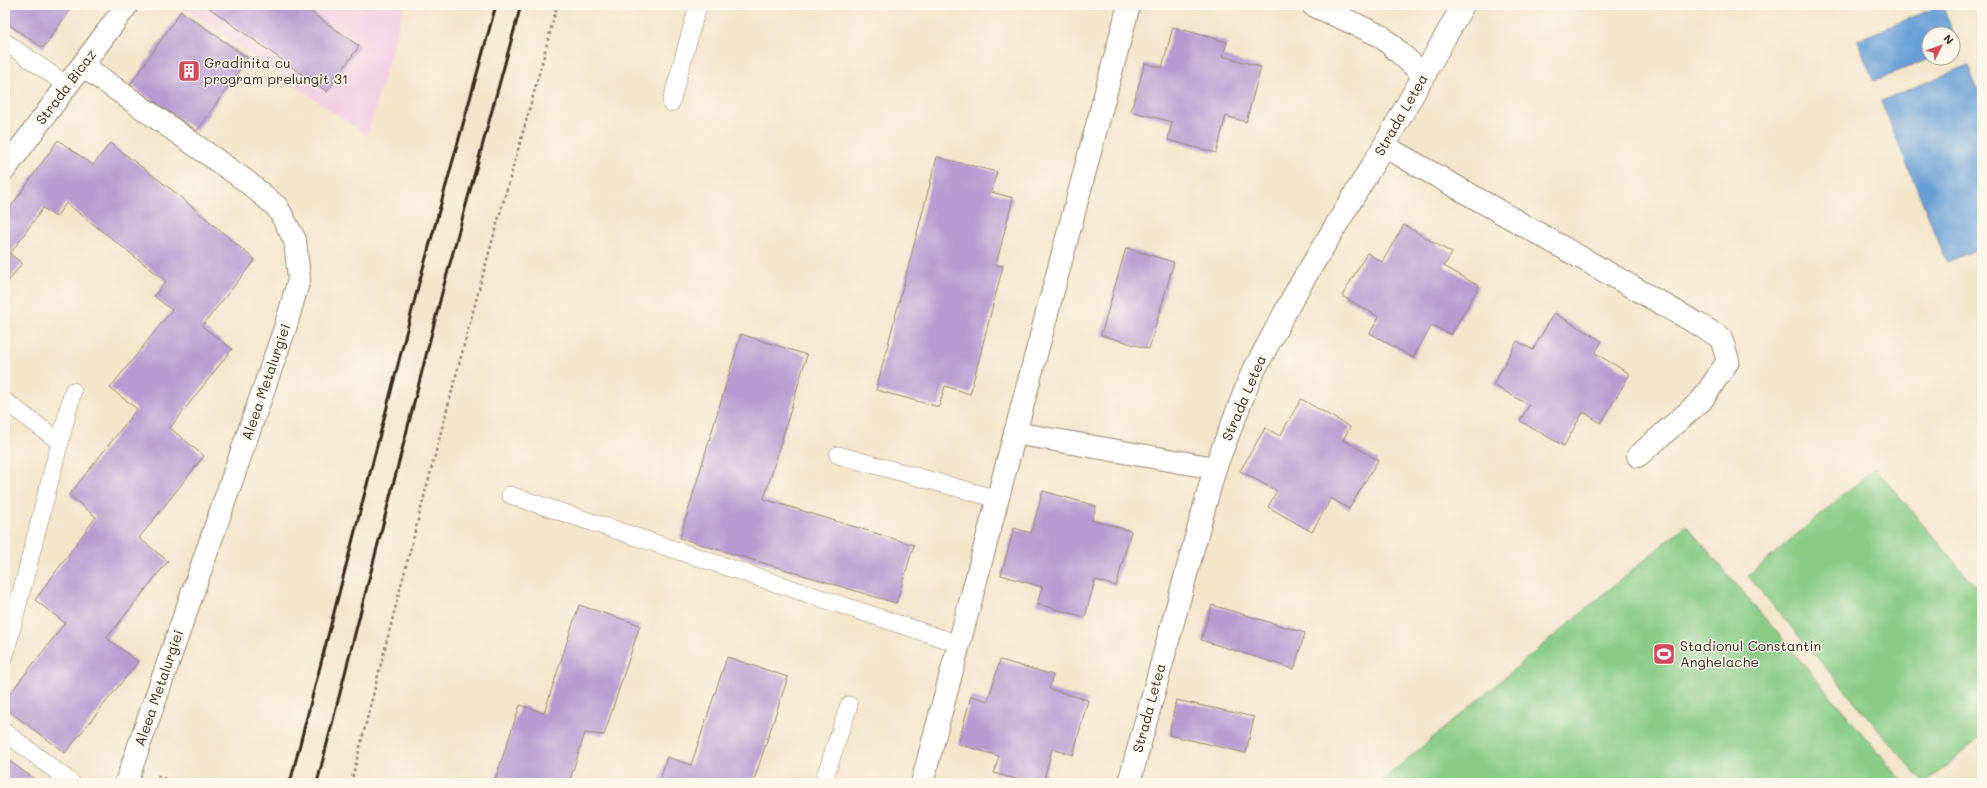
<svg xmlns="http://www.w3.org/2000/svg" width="1987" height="788" font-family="Mali,sans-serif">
<rect width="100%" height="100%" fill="#fbf7ec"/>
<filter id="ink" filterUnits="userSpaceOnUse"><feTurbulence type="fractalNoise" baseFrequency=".025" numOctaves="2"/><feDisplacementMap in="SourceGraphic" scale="8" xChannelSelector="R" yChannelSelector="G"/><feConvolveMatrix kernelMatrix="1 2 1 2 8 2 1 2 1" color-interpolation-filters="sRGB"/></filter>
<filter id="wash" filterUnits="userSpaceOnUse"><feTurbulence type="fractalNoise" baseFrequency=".012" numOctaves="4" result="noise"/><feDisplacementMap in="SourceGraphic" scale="16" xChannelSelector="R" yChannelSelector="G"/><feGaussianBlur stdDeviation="0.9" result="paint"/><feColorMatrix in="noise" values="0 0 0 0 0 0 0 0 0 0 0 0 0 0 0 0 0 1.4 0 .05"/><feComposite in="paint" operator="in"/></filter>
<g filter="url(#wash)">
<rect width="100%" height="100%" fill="#f2e5ca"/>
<polygon fill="#f2cfe1" points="180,5 405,5 367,136"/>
<g fill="#87cb85" stroke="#617a52">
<polygon points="1875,468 1982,594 1982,735 1926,783 1924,783 1748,576"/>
<polygon points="1686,525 1904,783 1379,783"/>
</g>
<g fill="#689fd6" stroke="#52647a">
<polygon points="1942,5 1959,47 1953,49 1953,34 1929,34 1929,58 1931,58 1874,81 1857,40"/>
<polygon points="1968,65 1982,101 1982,247 1947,262 1881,101"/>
</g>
<g id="blocks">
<g fill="#b69bd0">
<polygon points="5,5 73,5 43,48 5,22"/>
<polygon points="205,5 301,5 359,46 327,92"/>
<polygon points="181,11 248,58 197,131 130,85"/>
<polygon points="1173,27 1227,42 1223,56 1261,67 1246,122 1226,116 1216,153 1168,140 1172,122 1131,111 1145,63 1162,68"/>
<polygon points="5,87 11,92 5,100"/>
<polygon points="58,140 93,165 110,143 172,190 255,260 202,326 232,349 170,428 204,456 139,538 168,561 107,638 138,662 65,753 5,708 5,700 65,623 35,600 96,517 69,495 137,409 110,388 172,310 154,296 166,281 66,203 56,217 43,208 10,254 22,263 5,286 5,215"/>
<polygon points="937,157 997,172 991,192 1013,198 996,265 1003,266 970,394 945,386 939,407 876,390"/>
<polygon points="1404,225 1452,253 1444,266 1479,286 1451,335 1432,325 1413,358 1370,333 1379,317 1342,296 1367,253 1382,262"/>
<polygon points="1126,248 1174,262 1149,349 1101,335"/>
<polygon points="1554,313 1602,341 1595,353 1630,374 1601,423 1583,412 1564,446 1520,421 1529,405 1493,385 1517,341 1533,350"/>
<polygon points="741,334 807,355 764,499 914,545 896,603 680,538"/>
<polygon points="1301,399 1350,427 1343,440 1378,460 1349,509 1331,498 1312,532 1268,507 1277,491 1240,471 1265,428 1280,436"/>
<polygon points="1043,491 1096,506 1092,520 1131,531 1116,586 1095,580 1085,617 1037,604 1042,587 1001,575 1014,528 1031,533"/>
<polygon points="579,605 640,625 604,735 585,733 569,783 494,783 520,705 544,713"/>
<polygon points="1212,605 1305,633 1294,669 1201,640"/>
<polygon points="727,657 788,677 753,783 659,783 667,757 691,765"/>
<polygon points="1000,660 1053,675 1049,689 1088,700 1073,755 1052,749 1043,783 1030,783 994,773 999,756 958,744 971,696 988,701"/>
<polygon points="1176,700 1254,717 1246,753 1169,735"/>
<polygon points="5,758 40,783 5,783"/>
</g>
</g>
</g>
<g filter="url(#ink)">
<use href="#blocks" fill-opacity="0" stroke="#968874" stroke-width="1"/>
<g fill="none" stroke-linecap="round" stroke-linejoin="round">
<g stroke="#968874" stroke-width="18">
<g id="service">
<polyline points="5,42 67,85"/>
<polyline points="671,103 698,5"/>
<polyline points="5,401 60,442"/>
<polyline points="838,455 998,499"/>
<polyline points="510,495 959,644"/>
<polyline points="5,655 73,391"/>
<polyline points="5,732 72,783"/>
<polyline points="823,783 849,705"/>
</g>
</g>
<g stroke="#968874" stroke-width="24">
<g id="minor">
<polyline points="1313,5 1381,36 1425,76"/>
<polyline points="83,66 246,181 277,207 295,240 299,279 286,325 126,783"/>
<polyline points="1384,146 1696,323 1721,338 1728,361 1702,400 1638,456"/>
<polyline points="5,169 127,5"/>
<polyline points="1015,433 1215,468"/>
<polyline points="922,783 1129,5"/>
<polyline points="1129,783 1215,468 1251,376 1297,290 1384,146 1463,5"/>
</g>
</g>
<g stroke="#968874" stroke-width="2.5" stroke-dasharray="3 3" stroke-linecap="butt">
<polyline points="157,776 177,783"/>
<path d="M351 783C393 614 437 446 482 278 507 187 534 97 557 5"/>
</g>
<use href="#service" stroke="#fff" stroke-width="17"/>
<use href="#minor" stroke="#fff" stroke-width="22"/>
<g stroke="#3b2a1e" stroke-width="3">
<polyline points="290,783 419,283 496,5"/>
<polyline points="317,783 444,285 521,5"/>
</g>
</g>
</g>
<defs>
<g id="building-square" transform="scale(1.15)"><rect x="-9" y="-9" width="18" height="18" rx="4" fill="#d1495b" stroke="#fbf7ec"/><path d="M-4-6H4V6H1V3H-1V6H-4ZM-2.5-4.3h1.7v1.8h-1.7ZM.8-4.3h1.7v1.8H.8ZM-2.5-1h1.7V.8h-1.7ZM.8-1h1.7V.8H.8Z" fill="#fff"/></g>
<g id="stadium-square" transform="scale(1.15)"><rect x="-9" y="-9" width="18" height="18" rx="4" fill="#d1495b" stroke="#fbf7ec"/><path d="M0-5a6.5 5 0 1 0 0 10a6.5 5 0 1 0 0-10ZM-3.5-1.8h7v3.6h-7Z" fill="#fff"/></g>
</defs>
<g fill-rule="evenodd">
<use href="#building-square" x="189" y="71"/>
<use href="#stadium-square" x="1664" y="654"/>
</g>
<g text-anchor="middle" stroke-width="3" stroke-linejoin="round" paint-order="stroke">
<g font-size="14" fill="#3b2a1e" stroke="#fbf7ec" text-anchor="start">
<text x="204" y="68">Gradinita cu<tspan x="204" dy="16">program prelungit 31</tspan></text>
<text x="1680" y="651">Stadionul Constantin<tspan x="1680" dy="16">Anghelache</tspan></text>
</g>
<g font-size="14" fill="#3b2a1e" stroke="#fbf7ec">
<text transform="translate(66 87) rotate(-53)" y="5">Strada Bicaz</text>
<text transform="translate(1401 115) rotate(-60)" y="5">Strada Letea</text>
<text transform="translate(266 382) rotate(-71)" y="5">Aleea Metalurgiei</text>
<text transform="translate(1244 398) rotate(-67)" y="5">Strada Letea</text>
<text transform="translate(159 688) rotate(-71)" y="5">Aleea Metalurgiei</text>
<text transform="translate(1149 708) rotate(-75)" y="5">Strada Letea</text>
</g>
</g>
<rect width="1987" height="788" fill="none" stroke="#fbf7ec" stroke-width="20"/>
<g transform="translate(1941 46) rotate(48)"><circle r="19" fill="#fbf7ec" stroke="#aea59a"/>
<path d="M0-3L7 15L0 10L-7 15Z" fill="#d1495b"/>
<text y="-6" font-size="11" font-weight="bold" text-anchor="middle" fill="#3b2a1e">N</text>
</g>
</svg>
